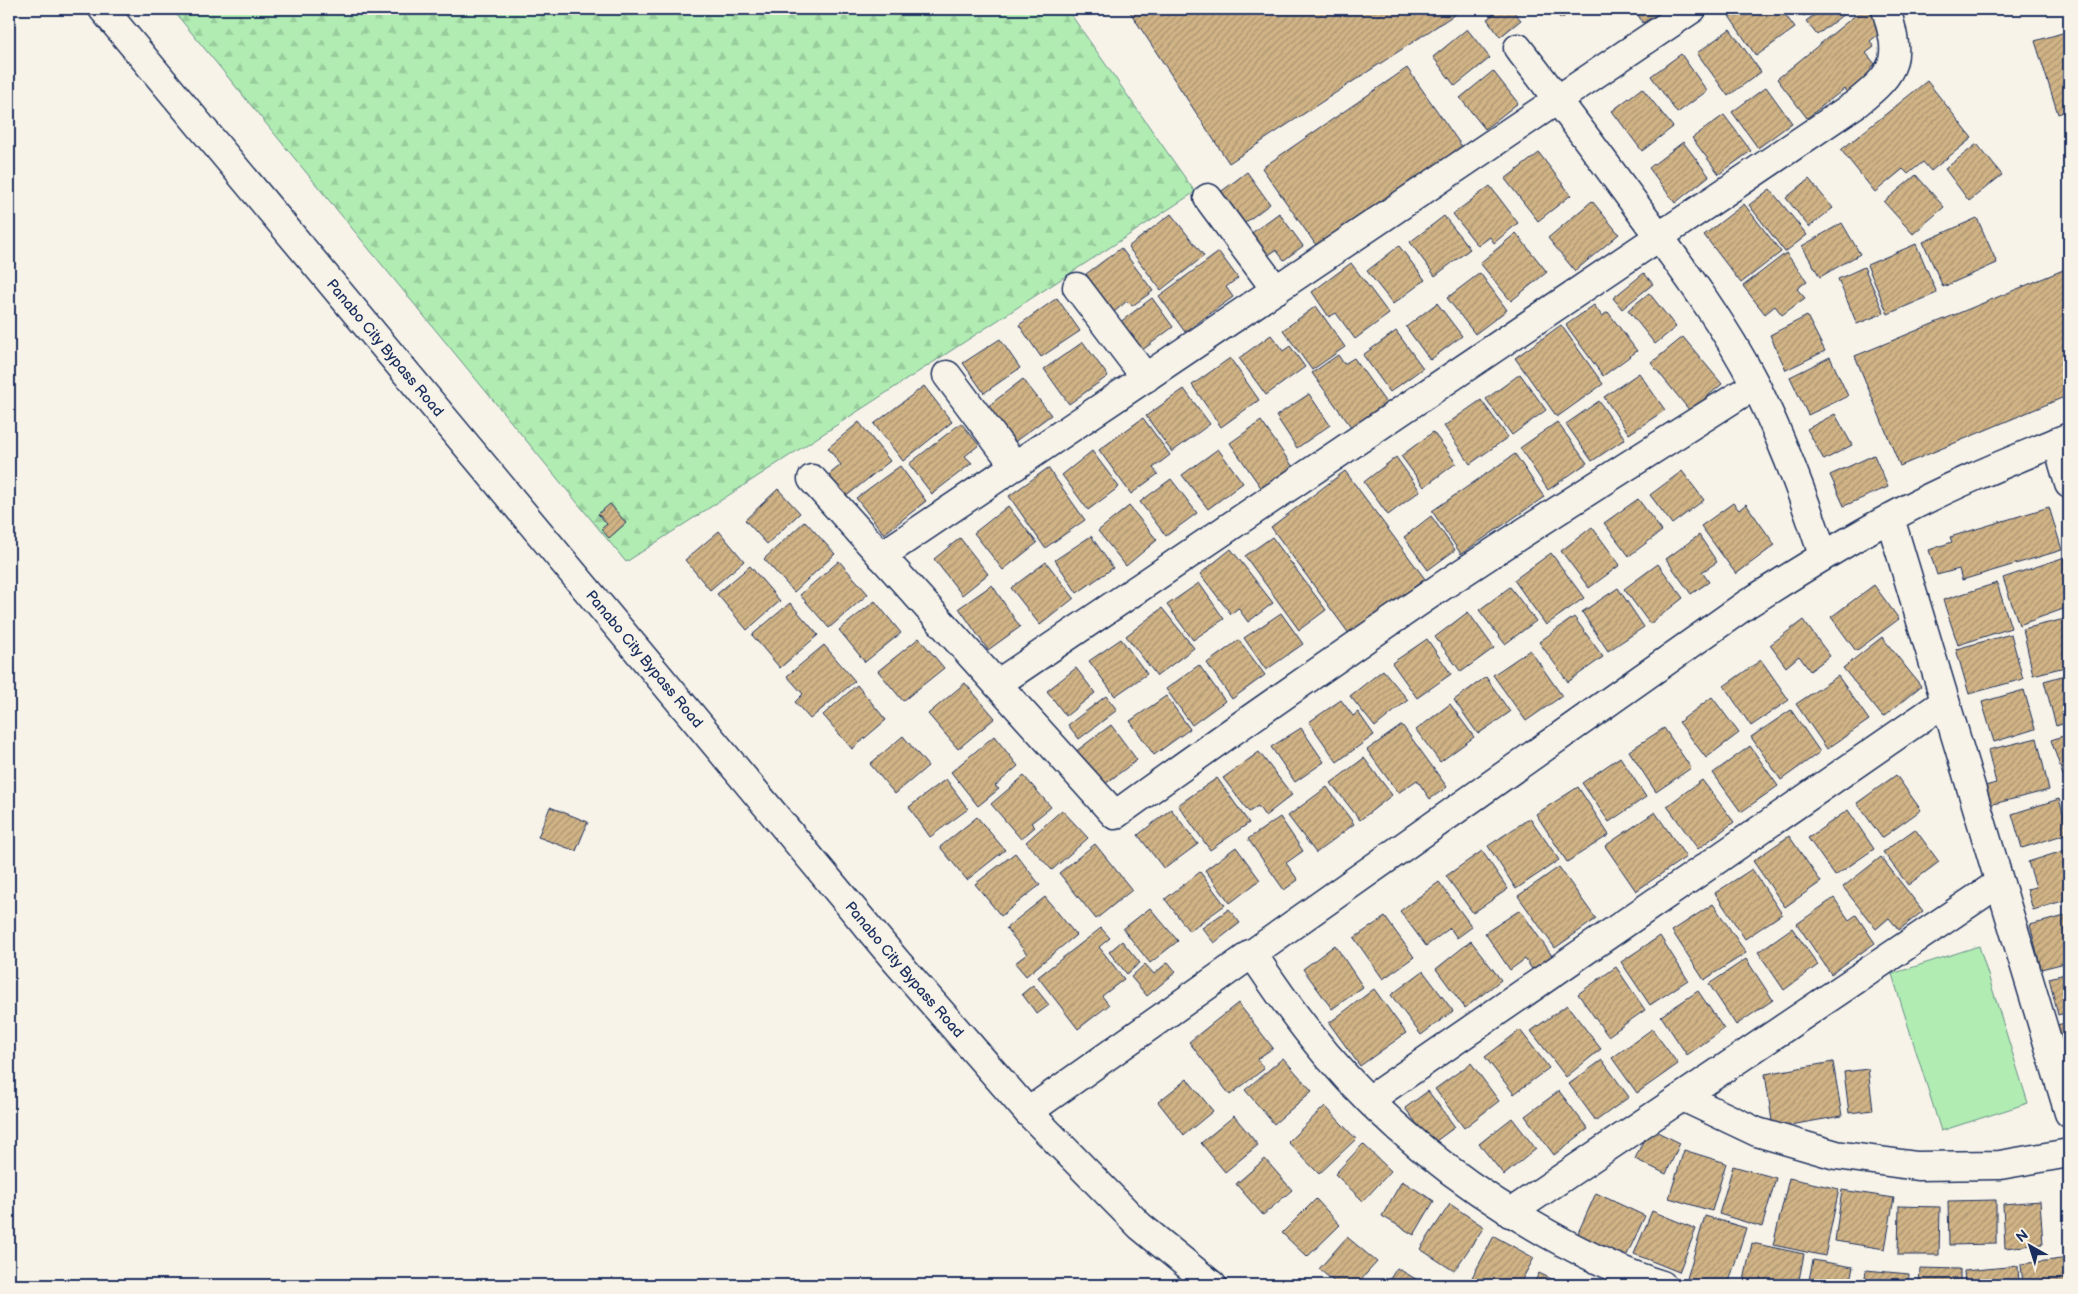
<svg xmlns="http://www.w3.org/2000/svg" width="2078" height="1294" font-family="'Balsamiq Sans',sans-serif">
<defs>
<pattern id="forest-firs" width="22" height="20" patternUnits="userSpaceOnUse" patternTransform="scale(1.25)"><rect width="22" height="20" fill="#b1edb2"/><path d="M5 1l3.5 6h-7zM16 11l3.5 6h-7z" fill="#98cc9c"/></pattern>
<pattern id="building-hatch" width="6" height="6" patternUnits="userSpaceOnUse" patternTransform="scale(1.25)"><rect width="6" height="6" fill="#d1b486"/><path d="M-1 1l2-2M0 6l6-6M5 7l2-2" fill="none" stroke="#a99371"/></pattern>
</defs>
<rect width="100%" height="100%" fill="#f7f3e8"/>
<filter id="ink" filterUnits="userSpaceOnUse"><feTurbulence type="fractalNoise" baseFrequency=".02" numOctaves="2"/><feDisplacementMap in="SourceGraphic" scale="10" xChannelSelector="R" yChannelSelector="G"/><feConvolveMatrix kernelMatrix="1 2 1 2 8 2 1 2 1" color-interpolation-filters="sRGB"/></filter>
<g filter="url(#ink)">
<polygon fill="url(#forest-firs)" stroke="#668e88" points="172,9 1067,9 1195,192 626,562"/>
<polygon fill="#b1edb2" stroke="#668e88" points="1979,946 2028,1103 1941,1131 1892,974"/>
<g fill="url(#building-hatch)" stroke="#1b2f5e">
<polygon points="1128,9 1463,9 1229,163"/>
<polygon points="1500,9 1511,9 1521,20 1500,37 1487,19"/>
<polygon points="1553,9 1574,9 1561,19"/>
<polygon points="1634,9 1665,9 1643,23"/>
<polygon points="1739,9 1781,9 1795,28 1756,56 1729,16"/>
<polygon points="1798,9 1814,9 1804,16"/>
<polygon points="1822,9 1847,9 1849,10 1817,35 1806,21"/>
<polygon points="1863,9 1867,9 1884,30 1870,41 1874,47 1866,53 1875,64 1870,68 1875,74 1849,95 1844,89 1807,118 1777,79"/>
<polygon points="1467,29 1490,58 1455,86 1433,57"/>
<polygon points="1730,29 1761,72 1728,96 1697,53"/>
<polygon points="2069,31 2069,110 2058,114 2035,41"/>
<polygon points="1681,54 1707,91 1677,113 1651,76"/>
<polygon points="1407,68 1463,148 1318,248 1262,168"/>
<polygon points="1493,71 1518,103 1485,129 1460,98"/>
<polygon points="1927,81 1972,138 1931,171 1923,162 1908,174 1903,169 1875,192 1841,150"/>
<polygon points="1766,87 1792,123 1758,148 1732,112"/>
<polygon points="1642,88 1673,127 1642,151 1612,111"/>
<polygon points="1724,115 1751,151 1719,174 1692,138"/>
<polygon points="1683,142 1709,176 1675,203 1649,168"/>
<polygon points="1977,144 2002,175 1969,201 1945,169"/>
<polygon points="1539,153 1571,195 1538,221 1505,179"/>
<polygon points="1247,172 1270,204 1238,228 1214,197"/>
<polygon points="1916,175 1944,207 1913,234 1884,202"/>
<polygon points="1809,179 1833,208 1809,227 1786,198"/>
<polygon points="1490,186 1518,223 1494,243 1490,237 1478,246 1453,214"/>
<polygon points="1770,189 1807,235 1785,252 1749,205"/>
<polygon points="1592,201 1619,234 1575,271 1548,238"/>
<polygon points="1744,204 1781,252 1741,283 1704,235"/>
<polygon points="1279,213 1303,246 1284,260 1276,250 1261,260 1245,238"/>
<polygon points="1171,214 1204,256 1161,290 1128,247"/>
<polygon points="1444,216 1470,249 1435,276 1410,242"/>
<polygon points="1977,218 1997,263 1943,287 1923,242"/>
<polygon points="1842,223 1860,254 1820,277 1802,246"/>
<polygon points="1516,233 1547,272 1511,301 1480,263"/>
<polygon points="1916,244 1937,293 1888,314 1867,265"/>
<polygon points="1399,246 1425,280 1393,304 1367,271"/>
<polygon points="1121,248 1153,291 1132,306 1127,301 1114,312 1086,274"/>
<polygon points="1219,252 1238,278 1226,287 1233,297 1185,332 1159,296"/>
<polygon points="1786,253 1807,281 1797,289 1805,298 1782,315 1775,306 1765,314 1743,286"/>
<polygon points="1351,263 1389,314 1355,339 1336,313 1329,317 1312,292"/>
<polygon points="1864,267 1884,313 1857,324 1838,279"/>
<polygon points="2068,268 2069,272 2069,395 1900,466 1855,356"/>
<polygon points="1480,273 1507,310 1475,334 1447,298"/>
<polygon points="1644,273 1653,284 1622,309 1613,298"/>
<polygon points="1649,293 1676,327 1655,344 1628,310"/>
<polygon points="1057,298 1080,331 1041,357 1019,325"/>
<polygon points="1152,298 1173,327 1141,351 1119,323"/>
<polygon points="1437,303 1462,336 1430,360 1406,327"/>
<polygon points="1594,305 1602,316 1608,312 1637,351 1603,376 1566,325"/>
<polygon points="1316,306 1345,347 1312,370 1283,330"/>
<polygon points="1807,316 1825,351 1786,370 1770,335"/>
<polygon points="1561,325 1603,384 1557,417 1515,358"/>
<polygon points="1396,331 1423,368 1390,392 1363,355"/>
<polygon points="1271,335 1283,351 1290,346 1305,367 1266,395 1239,358"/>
<polygon points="1683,337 1722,384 1690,411 1651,363"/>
<polygon points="1000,339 1020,368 984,393 963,363"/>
<polygon points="1083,342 1108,376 1069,404 1044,369"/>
<polygon points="1338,355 1344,364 1354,358 1386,403 1352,428 1312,373"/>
<polygon points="1830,357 1848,396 1808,415 1790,377"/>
<polygon points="1230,358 1259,400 1221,427 1192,385"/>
<polygon points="1639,373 1665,410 1629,434 1604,397"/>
<polygon points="1520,374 1546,410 1512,435 1486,399"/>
<polygon points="1023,379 1051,415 1013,443 987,407"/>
<polygon points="924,386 952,422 903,461 874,424"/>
<polygon points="1184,389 1210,424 1172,452 1146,416"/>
<polygon points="1309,394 1330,425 1297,448 1276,416"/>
<polygon points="1481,400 1508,437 1470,464 1444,426"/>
<polygon points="1599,401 1625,439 1592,461 1566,424"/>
<polygon points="1835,414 1852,445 1824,460 1807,429"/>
<polygon points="1143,418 1170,455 1153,468 1158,474 1131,494 1099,450"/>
<polygon points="1261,421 1293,467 1262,489 1230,443"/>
<polygon points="859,422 890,461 844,498 827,476 841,465 828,448"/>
<polygon points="1557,422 1587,463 1548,490 1520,448"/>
<polygon points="961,423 979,445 965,456 972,463 932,494 909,464"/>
<polygon points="1433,432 1456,463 1424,487 1401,456"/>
<polygon points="1218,449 1243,483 1208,509 1182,475"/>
<polygon points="1092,451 1119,487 1088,510 1062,475"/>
<polygon points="1515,454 1544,497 1461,554 1432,511"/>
<polygon points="1874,455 1888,487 1844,506 1830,475"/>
<polygon points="1396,457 1420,491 1388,515 1364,482"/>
<polygon points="900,466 926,501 884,534 856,498"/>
<polygon points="1048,468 1085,520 1045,548 1009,496"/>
<polygon points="1345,471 1425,579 1350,635 1271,527"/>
<polygon points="1682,471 1704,500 1672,524 1650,495"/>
<polygon points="1171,479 1197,513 1166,536 1140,502"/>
<polygon points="778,489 800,513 767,544 745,520"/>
<polygon points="1638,499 1662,531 1629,556 1604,523"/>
<polygon points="1733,503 1739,510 1746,504 1775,545 1736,574 1701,526"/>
<polygon points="610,504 626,523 609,538 601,529 607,524 598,514"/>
<polygon points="1008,506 1037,543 1003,570 974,533"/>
<polygon points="1129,506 1157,540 1126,566 1098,531"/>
<polygon points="2049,507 2062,550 1962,580 1959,569 1937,575 1929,550 1952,542 1950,537"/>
<polygon points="1431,516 1455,550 1428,570 1404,537"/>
<polygon points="805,521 835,554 794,592 764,559"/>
<polygon points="1592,527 1620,565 1589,588 1561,551"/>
<polygon points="719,531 744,561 710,590 685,560"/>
<polygon points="1699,535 1717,562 1702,572 1709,582 1691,594 1666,559"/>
<polygon points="1091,536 1113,568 1077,593 1055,560"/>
<polygon points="1272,537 1326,610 1299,630 1245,556"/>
<polygon points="960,538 988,574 962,595 934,559"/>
<polygon points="1231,549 1273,603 1248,622 1238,608 1231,614 1200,574"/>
<polygon points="1551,553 1584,598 1546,625 1514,580"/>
<polygon points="2065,557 2069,570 2069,607 2019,625 2003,578"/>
<polygon points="839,561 868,594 829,628 800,595"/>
<polygon points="1046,562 1074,598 1040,625 1011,588"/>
<polygon points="1658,564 1683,598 1650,624 1624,589"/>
<polygon points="750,566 780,601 747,630 717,594"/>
<polygon points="1199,583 1224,619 1193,640 1167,605"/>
<polygon points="1997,583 2011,628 1958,645 1943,600"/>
<polygon points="992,585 1020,627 988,650 959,608"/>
<polygon points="1874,585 1899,619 1856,651 1831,617"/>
<polygon points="1510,587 1536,621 1505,644 1479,610"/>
<polygon points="1618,588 1644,627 1608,651 1582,612"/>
<polygon points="875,601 901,633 865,662 839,630"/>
<polygon points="790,603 818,635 780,668 752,635"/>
<polygon points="1162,608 1194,648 1157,676 1126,636"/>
<polygon points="1468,612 1494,648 1461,672 1435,637"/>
<polygon points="1281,613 1303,644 1266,670 1244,638"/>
<polygon points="1574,617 1603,657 1568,682 1539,642"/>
<polygon points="2069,618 2069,666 2033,675 2023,629"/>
<polygon points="1803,620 1830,656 1810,671 1799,656 1786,667 1770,645"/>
<polygon points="2011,634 2023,679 1969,694 1956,649"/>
<polygon points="1882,637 1921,686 1883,717 1843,668"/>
<polygon points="919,638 944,668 903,701 878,671"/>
<polygon points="1121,639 1147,674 1115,696 1089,661"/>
<polygon points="1427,639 1451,674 1417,698 1392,663"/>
<polygon points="1239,640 1265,675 1232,699 1207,663"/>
<polygon points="824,645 855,681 810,719 795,702 803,694 787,676"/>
<polygon points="1530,650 1562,696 1526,721 1493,675"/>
<polygon points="1761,660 1789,700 1751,726 1724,686"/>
<polygon points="1199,665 1225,701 1192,725 1166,689"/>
<polygon points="1076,668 1095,693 1066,716 1047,691"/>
<polygon points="1383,670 1408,700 1375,727 1350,696"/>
<polygon points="2069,674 2069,722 2056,726 2044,681"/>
<polygon points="1838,676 1869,720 1827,749 1796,704"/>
<polygon points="1486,677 1510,712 1478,734 1454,700"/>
<polygon points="965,683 995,718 958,749 928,714"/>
<polygon points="857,685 886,720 852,749 823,715"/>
<polygon points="2024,690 2035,729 1994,742 1982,702"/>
<polygon points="1106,696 1117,710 1079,739 1068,725"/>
<polygon points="1166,696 1190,729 1154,755 1130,721"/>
<polygon points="1712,697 1739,733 1706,758 1679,722"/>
<polygon points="1341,700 1353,716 1358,712 1374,735 1337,762 1309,722"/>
<polygon points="1450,704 1474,737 1440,762 1416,730"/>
<polygon points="1791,710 1820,752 1781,780 1751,737"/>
<polygon points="1111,725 1137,760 1101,787 1075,752"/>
<polygon points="1402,725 1447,787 1430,799 1417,780 1398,793 1367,750"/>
<polygon points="1301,728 1324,762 1295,782 1271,747"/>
<polygon points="1664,728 1691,768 1656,792 1629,751"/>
<polygon points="2069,734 2069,790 2068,790 2051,740"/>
<polygon points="903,736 928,766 895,794 870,764"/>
<polygon points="994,736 1018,766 995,786 999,789 978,806 951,772"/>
<polygon points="2037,738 2049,790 1989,805 1985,786 1996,783 1988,750"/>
<polygon points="1750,746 1778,786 1741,812 1713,773"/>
<polygon points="1259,752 1292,795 1265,816 1258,806 1249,812 1223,778"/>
<polygon points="1620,757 1646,797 1609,822 1582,783"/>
<polygon points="1364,758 1392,795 1360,820 1331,783"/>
<polygon points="1896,775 1921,810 1882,838 1857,803"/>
<polygon points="1024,776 1051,807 1031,823 1035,827 1021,839 991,804"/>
<polygon points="1217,778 1249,823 1210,850 1178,805"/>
<polygon points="946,779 968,809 930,837 909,807"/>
<polygon points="1702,780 1734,822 1698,849 1667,806"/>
<polygon points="1327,787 1354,824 1316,853 1288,816"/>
<polygon points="1578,787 1609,835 1567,862 1536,814"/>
<polygon points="2059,799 2069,833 2022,848 2012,814"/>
<polygon points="550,807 588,822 576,851 538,837"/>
<polygon points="1171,809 1198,844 1164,869 1138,835"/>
<polygon points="1062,810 1088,838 1052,870 1026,842"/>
<polygon points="1848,810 1874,849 1835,876 1808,838"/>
<polygon points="1655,812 1686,857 1636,891 1605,846"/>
<polygon points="977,817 1005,850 967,880 940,847"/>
<polygon points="1280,817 1303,851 1286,863 1298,880 1284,890 1248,839"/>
<polygon points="1530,818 1559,860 1516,889 1488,846"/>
<polygon points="1915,829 1939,862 1908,885 1883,852"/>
<polygon points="1789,836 1821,882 1785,907 1753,861"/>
<polygon points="1095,844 1132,890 1096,919 1059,873"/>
<polygon points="1236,847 1260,880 1230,903 1205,870"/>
<polygon points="2069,849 2069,899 2033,910 2027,889 2036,887 2028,862"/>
<polygon points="1482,851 1508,889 1473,913 1446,876"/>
<polygon points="1015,853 1040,885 1001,916 975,884"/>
<polygon points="1881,857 1923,911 1899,930 1889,918 1876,929 1843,887"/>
<polygon points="1559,867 1596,919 1555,948 1518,896"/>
<polygon points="1752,869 1782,914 1745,939 1715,893"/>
<polygon points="1200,872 1225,905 1189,931 1165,899"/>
<polygon points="1439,882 1472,927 1457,938 1450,928 1426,946 1400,911"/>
<polygon points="1045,897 1076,935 1026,976 1015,963 1027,954 1006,928"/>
<polygon points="1834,898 1849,920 1856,915 1875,943 1831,974 1797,924"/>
<polygon points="1713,904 1746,953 1704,980 1672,931"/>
<polygon points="1150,908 1178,941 1150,963 1123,929"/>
<polygon points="1229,909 1240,923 1214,943 1202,928"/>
<polygon points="1520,910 1552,956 1532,969 1525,959 1510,970 1485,933"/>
<polygon points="2069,915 2069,962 2041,969 2030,925"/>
<polygon points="1385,917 1414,957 1383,979 1354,938"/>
<polygon points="1101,928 1110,938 1099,947 1124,979 1102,996 1109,1005 1078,1029 1038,977"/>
<polygon points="1792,928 1818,965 1784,990 1758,952"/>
<polygon points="1660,936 1688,980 1650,1005 1621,962"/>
<polygon points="1122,941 1140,963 1127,974 1109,952"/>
<polygon points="1471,941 1501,980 1465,1008 1436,969"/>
<polygon points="1335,945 1363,987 1332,1009 1303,969"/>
<polygon points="1746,959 1773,1000 1736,1025 1709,984"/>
<polygon points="1168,962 1176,972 1147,996 1131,977 1145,964 1154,974"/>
<polygon points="1616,967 1645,1010 1608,1036 1578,994"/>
<polygon points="1423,971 1453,1011 1421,1035 1391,995"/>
<polygon points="2069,973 2069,1012 2058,1015 2049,978"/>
<polygon points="1033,985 1049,1005 1037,1014 1022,994"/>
<polygon points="1374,989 1406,1033 1360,1066 1329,1023"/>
<polygon points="1698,991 1724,1029 1687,1055 1661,1016"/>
<polygon points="1238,1003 1273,1048 1257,1059 1264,1069 1230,1095 1189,1042"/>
<polygon points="1567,1005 1601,1049 1566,1077 1531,1031"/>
<polygon points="2069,1022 2069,1072 2053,1026"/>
<polygon points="1652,1029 1678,1064 1637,1093 1612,1058"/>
<polygon points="1520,1030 1549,1068 1514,1094 1485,1057"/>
<polygon points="1283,1058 1312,1091 1274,1124 1245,1090"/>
<polygon points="1602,1060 1629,1097 1596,1121 1569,1084"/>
<polygon points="1833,1062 1842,1116 1773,1128 1765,1074"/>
<polygon points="1471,1063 1499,1101 1464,1128 1435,1089"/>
<polygon points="1868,1069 1873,1110 1849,1113 1844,1072"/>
<polygon points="1187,1079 1213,1111 1184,1135 1158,1102"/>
<polygon points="1428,1091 1455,1127 1432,1144 1405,1108"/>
<polygon points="1559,1091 1588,1129 1554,1155 1525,1116"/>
<polygon points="1325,1106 1356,1139 1319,1174 1288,1142"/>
<polygon points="1234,1116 1258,1145 1225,1172 1201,1143"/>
<polygon points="1512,1118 1536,1149 1504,1175 1479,1144"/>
<polygon points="1649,1128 1680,1143 1666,1174 1635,1159"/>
<polygon points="1363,1144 1391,1171 1363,1201 1335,1174"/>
<polygon points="1684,1150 1726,1163 1712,1211 1669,1198"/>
<polygon points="1265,1159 1292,1190 1263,1215 1236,1184"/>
<polygon points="1733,1166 1776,1178 1762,1227 1719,1214"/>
<polygon points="1789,1178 1839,1189 1825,1256 1773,1245"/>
<polygon points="1402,1181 1434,1201 1414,1235 1382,1216"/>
<polygon points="1842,1190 1894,1198 1885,1249 1835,1241"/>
<polygon points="1596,1193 1645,1216 1626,1257 1577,1235"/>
<polygon points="1316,1199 1340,1225 1307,1257 1282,1233"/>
<polygon points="1996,1200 1996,1244 1949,1245 1948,1201"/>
<polygon points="2040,1201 2043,1244 2005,1248 2003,1204"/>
<polygon points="1450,1204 1484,1227 1454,1271 1420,1249"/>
<polygon points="1899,1206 1940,1207 1939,1255 1898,1255"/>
<polygon points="1652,1211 1696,1229 1679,1272 1634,1254"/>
<polygon points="1705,1216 1746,1228 1728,1285 1696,1285 1686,1282"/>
<polygon points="1494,1236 1534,1258 1519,1285 1468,1285"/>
<polygon points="1347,1237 1377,1262 1356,1285 1338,1285 1319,1269"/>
<polygon points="1752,1243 1804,1254 1798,1285 1743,1285"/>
<polygon points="2069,1258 2069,1285 2023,1285 2021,1264"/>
<polygon points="1813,1260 1853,1267 1849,1285 1808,1285"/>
<polygon points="2018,1266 2019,1285 1965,1285 1964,1271"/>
<polygon points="1397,1268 1426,1285 1386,1285"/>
<polygon points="1920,1268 1960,1269 1960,1285 1919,1285"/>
<polygon points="1866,1270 1909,1274 1908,1285 1864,1285"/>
<polygon points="1539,1273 1564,1285 1533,1285"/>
</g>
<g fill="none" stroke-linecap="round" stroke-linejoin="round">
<g stroke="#1b2f5e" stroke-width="31">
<g id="minor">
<path d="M1518 48C1561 103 1602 159 1643 215 1684 270 1725 325 1756 386 1783 441 1804 497 1823 555"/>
<polyline points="1208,198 1276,290"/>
<polyline points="1077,287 1146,378"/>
<polyline points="947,375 1015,466"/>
<polyline points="2057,442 2069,484"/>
<path d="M812 479 1115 815C1219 740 1324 667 1429 595 1536 523 1646 454 1755 385"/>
<polyline points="1890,518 2069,1113"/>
<polyline points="881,556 1692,9"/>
<path d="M997 684 1857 103C1898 70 1901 59 1886 9"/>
<path d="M1252 953C1275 988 1299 1022 1326 1054 1388 1127 1464 1187 1548 1234 1584 1254 1623 1273 1662 1285"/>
<polyline points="1683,1097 1757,1132 1836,1155 1917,1166 2000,1165 2069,1153"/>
<polyline points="1369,1100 1945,702"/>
<path d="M1028 1112 1747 604C1794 574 1840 545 1888 519 1946 487 2008 462 2069 437"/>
<polyline points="1510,1213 1999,883"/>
</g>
</g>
<g stroke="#1b2f5e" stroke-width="31">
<g id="major">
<path id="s1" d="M103 9 897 962 1028 1112 1140 1226 1212 1285"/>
</g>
</g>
<use href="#minor" stroke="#f7f3e8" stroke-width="28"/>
<use href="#major" stroke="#f7f3e8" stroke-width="28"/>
</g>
</g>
<g text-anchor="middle" stroke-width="4.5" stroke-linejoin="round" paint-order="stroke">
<g font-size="15" fill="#1b2f5e" stroke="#f7f3e8">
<text dy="5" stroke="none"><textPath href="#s1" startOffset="441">Panabo City Bypass Road</textPath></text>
<text dy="5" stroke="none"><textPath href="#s1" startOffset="846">Panabo City Bypass Road</textPath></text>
<text dy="5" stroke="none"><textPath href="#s1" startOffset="1251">Panabo City Bypass Road</textPath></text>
</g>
</g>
<rect width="2078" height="1294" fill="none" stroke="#f7f3e8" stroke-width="30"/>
<rect x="15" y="15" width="2048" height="1264" fill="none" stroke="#1b2f5e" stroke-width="2" filter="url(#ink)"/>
<g transform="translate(2030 1246) rotate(321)" stroke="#f7f3e8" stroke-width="4" paint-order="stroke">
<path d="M0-4L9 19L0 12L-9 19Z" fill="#1b2f5e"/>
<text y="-8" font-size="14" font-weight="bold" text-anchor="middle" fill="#1b2f5e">N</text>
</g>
</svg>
